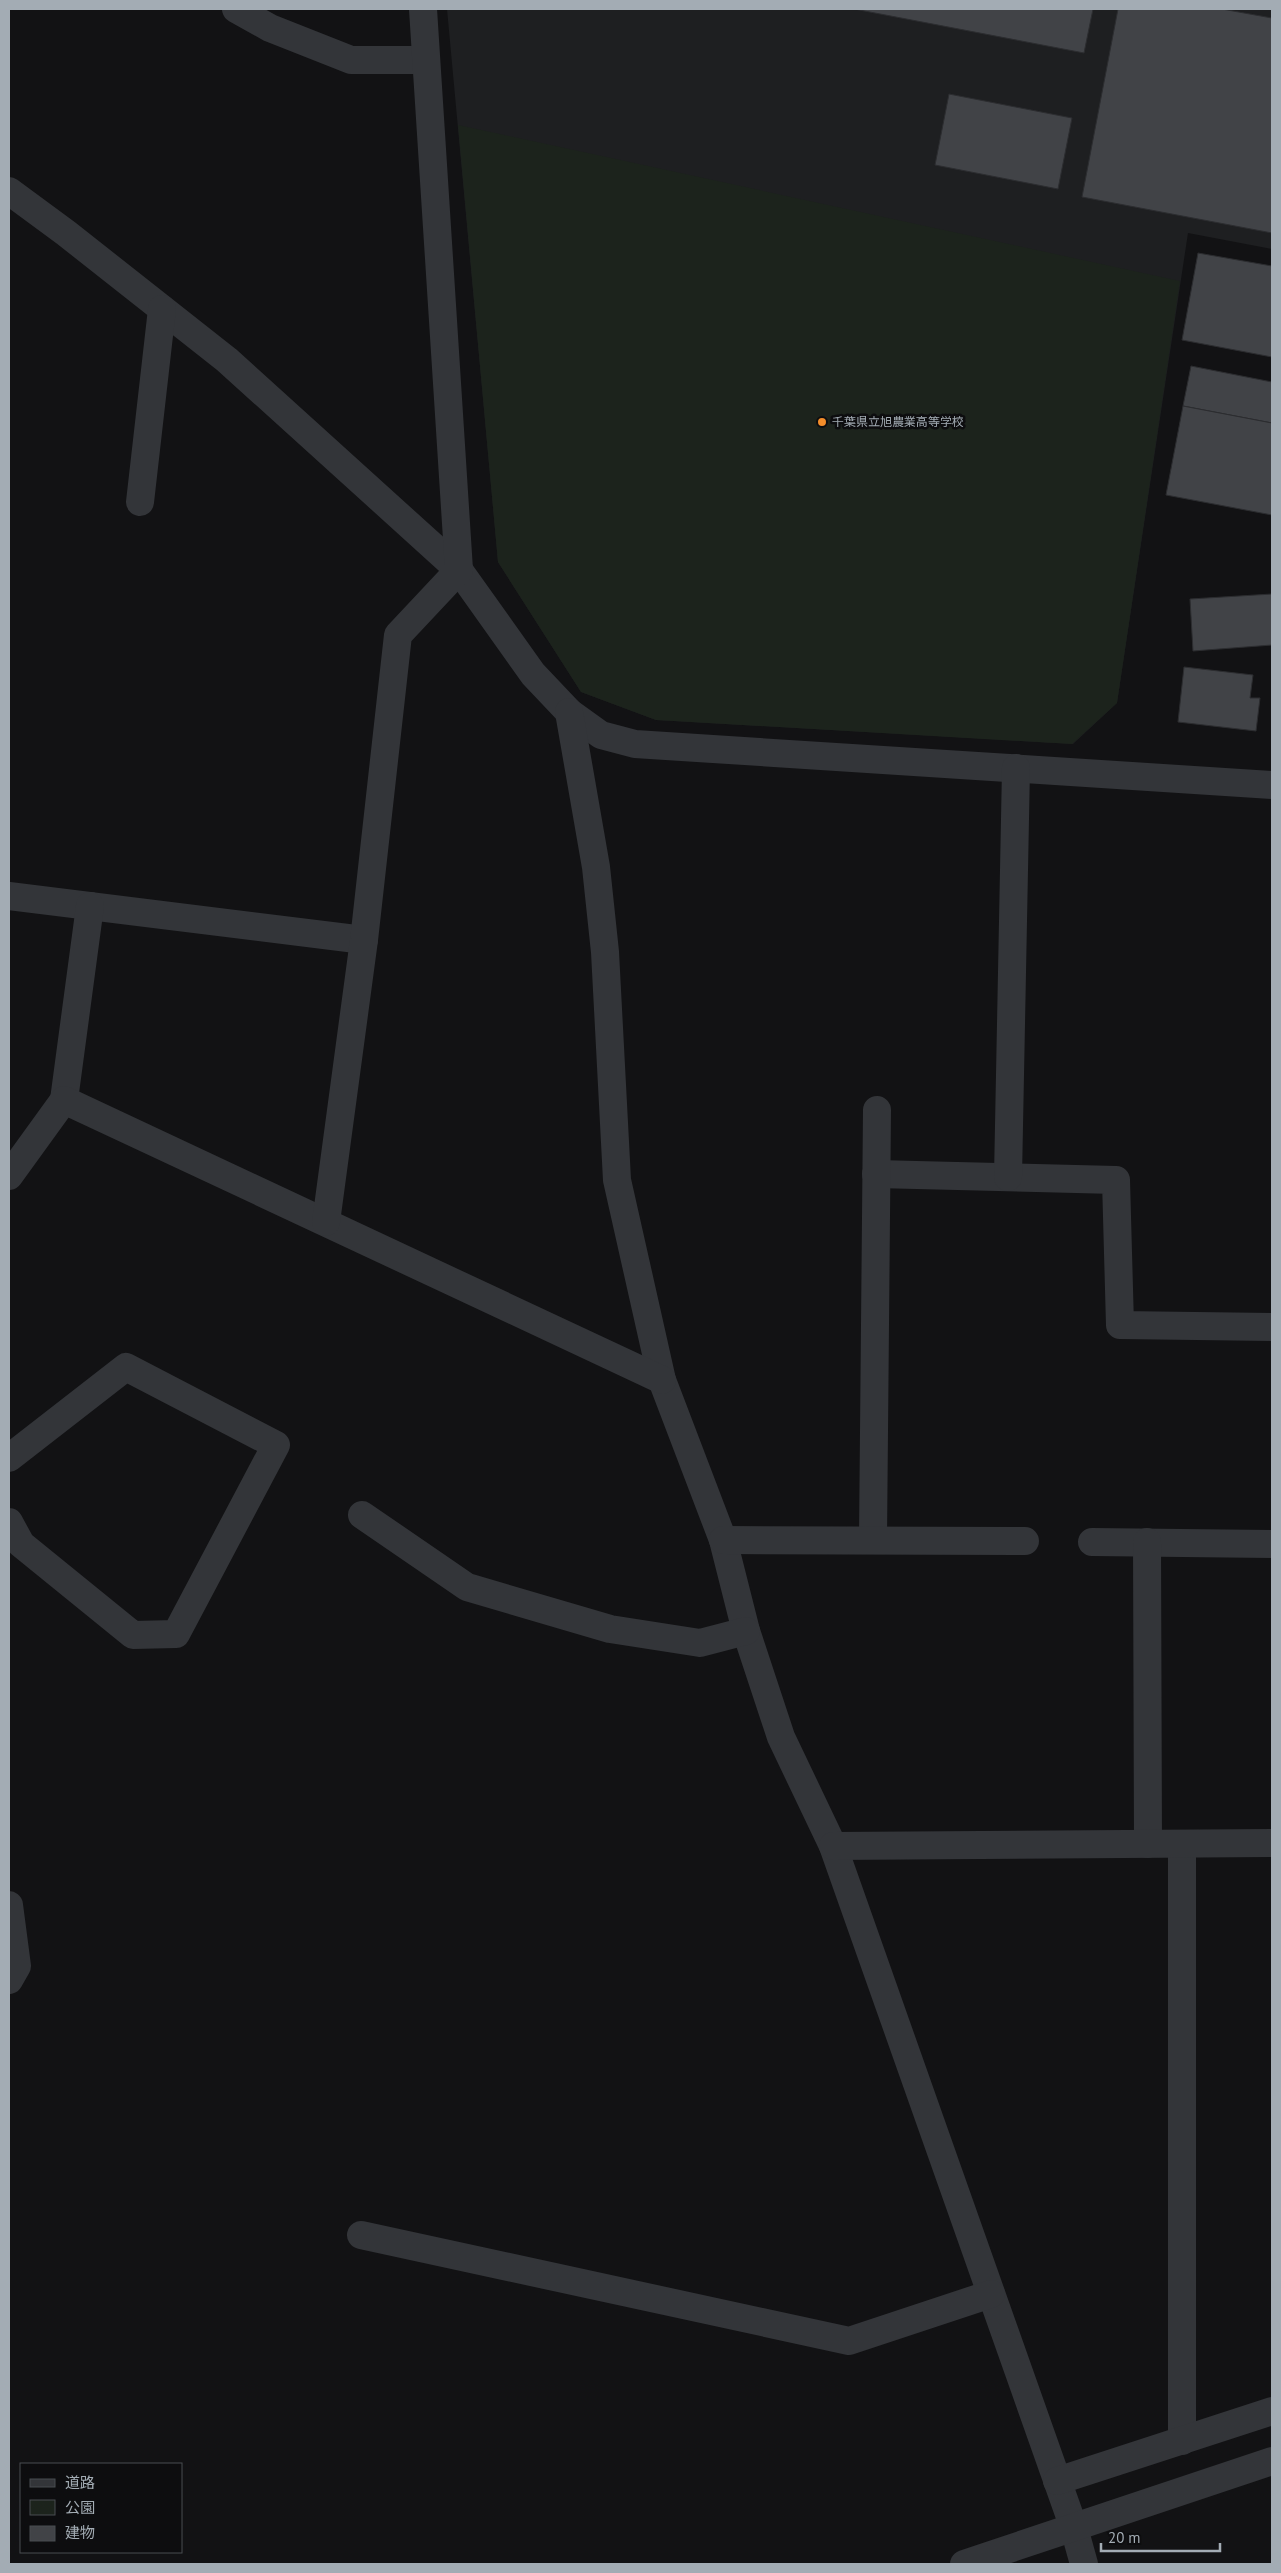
<svg xmlns="http://www.w3.org/2000/svg" width="1281" height="2573" font-family="'PT Sans','Noto Sans JP',sans-serif">
<rect width="100%" height="100%" fill="#121214"/>
<polygon fill="#1e1f21" points="447,9 1272,9 1272,249 1188,233 1117,703 1073,744 656,720 581,692 498,562"/>
<polygon fill="#1c231c" points="458,125 1180,281 1117,703 1072,744 656,720 581,692 498,562"/>
<g fill="#414347" stroke="#2c2d30">
<polygon points="854,9 1093,9 1084,53"/>
<polygon points="1118,9 1222,9 1272,18 1272,233 1082,197"/>
<polygon points="949,94 1072,118 1058,189 935,165"/>
<polygon points="1198,253 1272,266 1272,357 1182,340"/>
<polygon points="1191,366 1272,382 1272,423 1183,406"/>
<polygon points="1183,406 1272,423 1272,515 1166,495"/>
<polygon points="1272,594 1272,645 1193,651 1190,599"/>
<polygon points="1184,667 1253,675 1250,698 1260,698 1256,731 1178,722"/>
</g>
<g fill="none" stroke-linecap="round" stroke-linejoin="round">
<g stroke="#333539" stroke-width="28">
<polyline points="236,9 270,28 351,60 425,60"/>
<polyline points="9,191 66,233 227,360 459,570 533,674 569,712 601,735 635,744 1272,785"/>
<polyline points="140,502 162,309"/>
<polyline points="569,712 596,867 605,952 617,1180 662,1380 723,1540 746,1631 781,1737 833,1846 1074,2528 1084,2564"/>
<polyline points="9,896 364,940"/>
<polyline points="64,1100 90,906"/>
<polyline points="876,1174 1116,1180 1120,1325 1272,1327"/>
<polyline points="9,1176 64,1100 662,1380"/>
<polyline points="1008,1177 1016,768"/>
<polyline points="326,1222 364,940 398,635 459,570 423,9"/>
<polyline points="9,1458 126,1367 276,1445 176,1634 133,1635 21,1544 9,1522"/>
<polyline points="362,1515 467,1587 610,1629 700,1643 746,1631"/>
<polyline points="873,1539 877,1110"/>
<polyline points="723,1540 1025,1541"/>
<polyline points="1092,1542 1272,1544"/>
<polyline points="1147,1542 1148,1844"/>
<polyline points="1182,1844 1182,2441"/>
<polyline points="833,1846 1272,1843"/>
<polyline points="9,1905 17,1966 9,1980"/>
<polyline points="361,2235 849,2341 991,2294"/>
<polyline points="1057,2481 1272,2411"/>
<polyline points="964,2564 1272,2461"/>
</g>
</g>
<circle fill="#f38d2a" stroke="#0d0d0f" stroke-width="2" cx="822" cy="422" r="5"/>
<g text-anchor="middle" stroke-width="5" stroke-linejoin="round" paint-order="stroke">
<g font-size="12" fill="#a3acb4" stroke="#0d0d0f" text-anchor="start">
<text x="832" y="426">千葉県立旭農業高等学校</text>
</g>
</g>
<rect width="1281" height="2573" fill="none" stroke="#a3acb4" stroke-width="20"/>
<rect x="20" y="2463" width="162" height="90" fill="#0d0d0f" stroke="#494d51"/>
<rect x="30" y="2479" width="25" height="8" fill="#333539" stroke="#494d51"/>
<text x="65" y="2488" font-size="15" fill="#a3acb4">道路</text>
<rect x="30" y="2500" width="25" height="15" fill="#1c231c" stroke="#494d51"/>
<text x="65" y="2513" font-size="15" fill="#a3acb4">公園</text>
<rect x="30" y="2526" width="25" height="15" fill="#414347" stroke="#494d51"/>
<text x="65" y="2538" font-size="15" fill="#a3acb4">建物</text>
<path d="M1101 2543v8h119v-8" fill="none" stroke="#a3acb4" stroke-width="2.5"/>
<text x="1108" y="2543" font-size="15" fill="#a3acb4" stroke="#0d0d0f" stroke-width="4" paint-order="stroke">20 m</text>
</svg>
